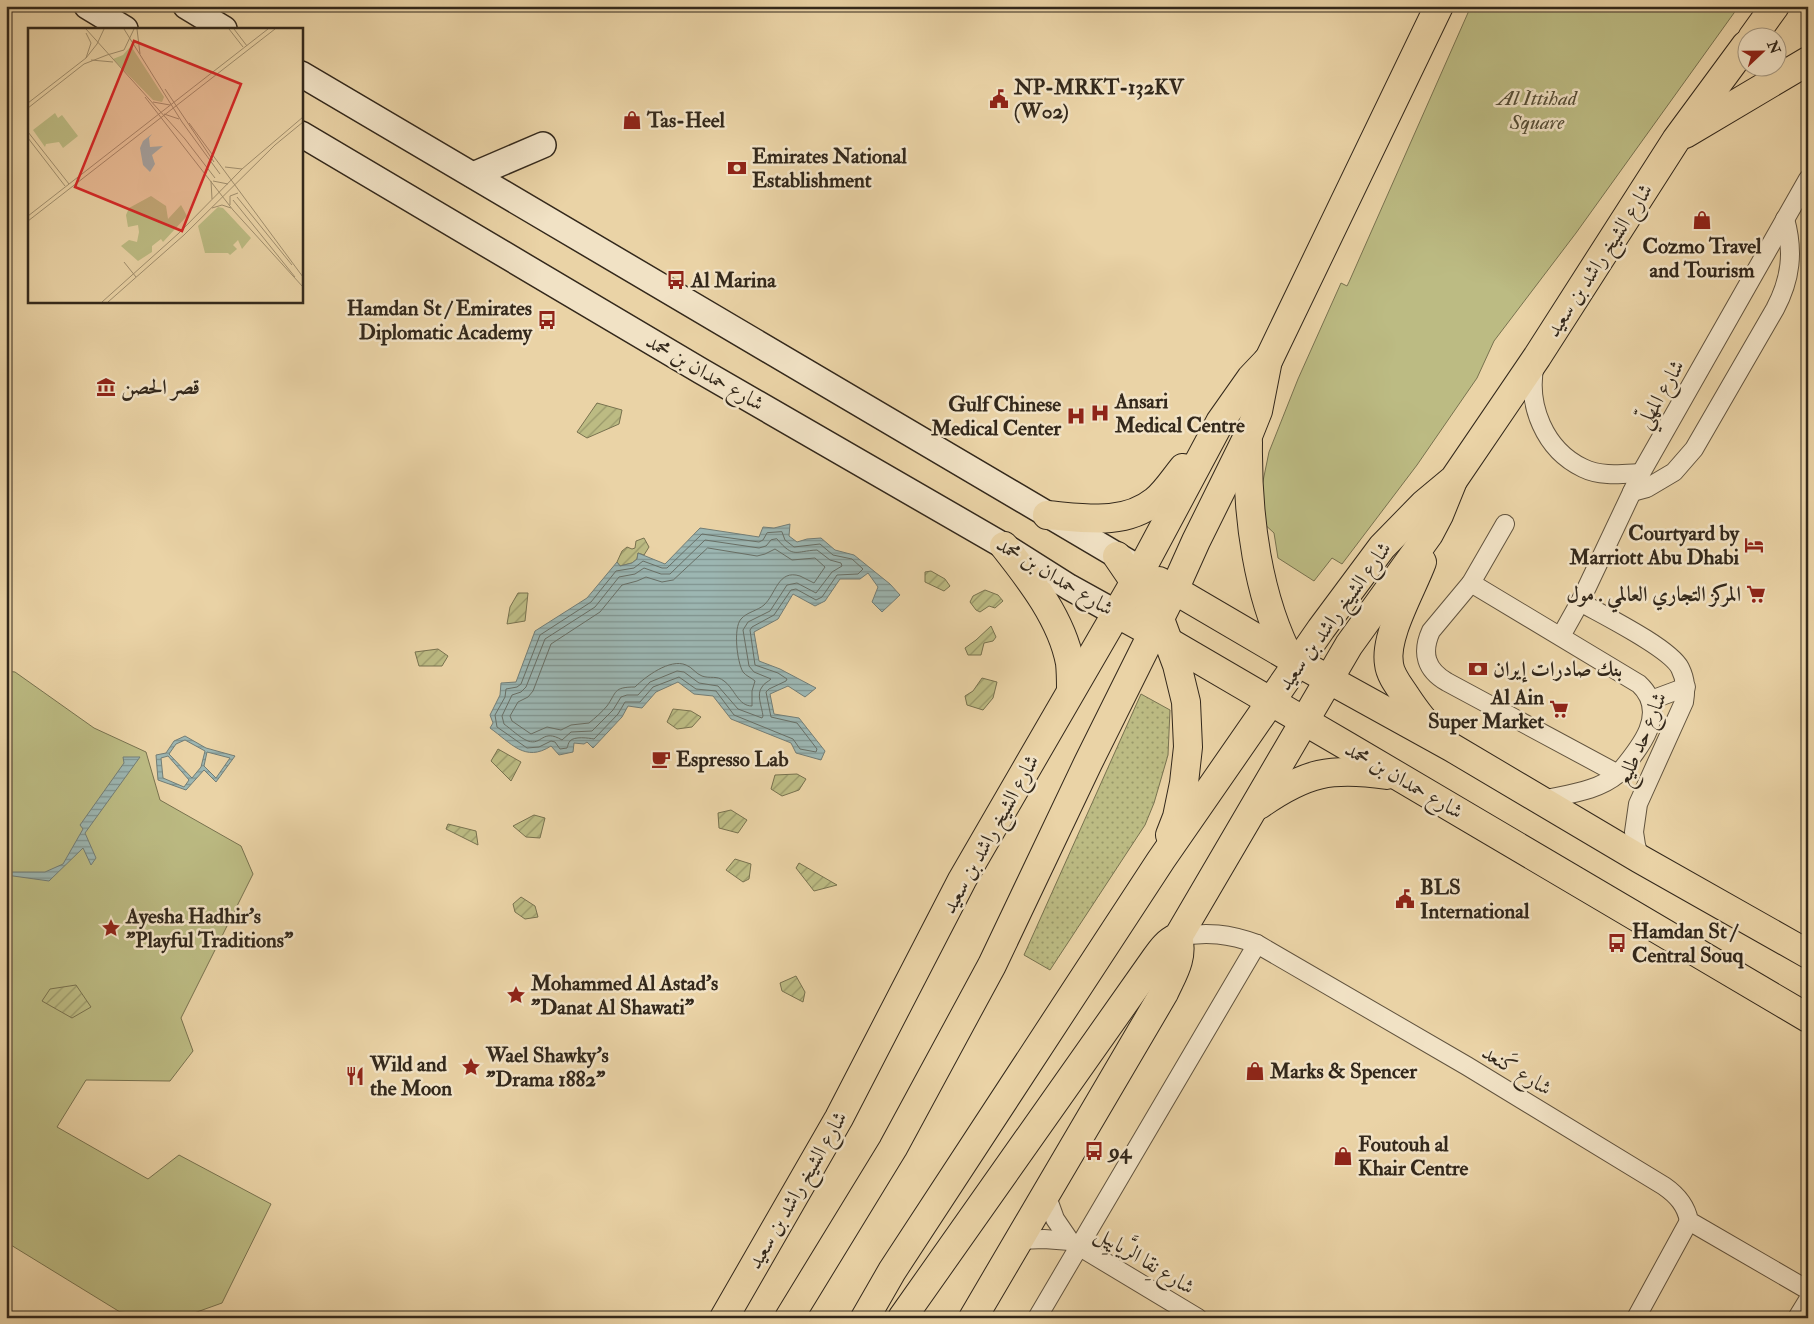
<svg xmlns="http://www.w3.org/2000/svg" width="1814" height="1324" font-family="'IM FELL Double Pica',Amiri,serif">
<defs>
<pattern id="grass-dots" width="8" height="8" patternUnits="userSpaceOnUse" patternTransform="scale(1.25)"><rect width="8" height="8" fill="#bcbb83"/><path d="M2 2h.1M6 6h.1" fill="none" stroke="#99986a" stroke-width="1.8" stroke-linecap="round"/></pattern>
<pattern id="garden-furrows" width="10" height="10" patternUnits="userSpaceOnUse" patternTransform="scale(1.25)"><rect width="10" height="10" fill="#bcbb83"/><path d="M-1 1l2-2M0 10L10 0M9 11l2-2" fill="none" stroke="#99986a"/></pattern>
<pattern id="water-rules" width="6" height="5" patternUnits="userSpaceOnUse" patternTransform="scale(1.25)"><rect width="6" height="5" fill="#9cb6b2"/><path d="M0 2.5h6" fill="none" stroke="#809490"/></pattern>
</defs>
<rect width="100%" height="100%" fill="#ead3a6"/>
<filter id="stains"><feTurbulence type="fractalNoise" baseFrequency=".004" numOctaves="4"/><feColorMatrix values="0 0 0 0 .2 0 0 0 0 .09 0 0 0 0 .02 0 0 0 .5 -.17"/></filter>
<radialGradient id="worn" r=".72"><stop offset=".6" stop-color="#630" stop-opacity="0"/><stop offset="1" stop-color="#630" stop-opacity=".3"/></radialGradient>
<polygon fill="url(#grass-dots)" stroke="#78724f" points="1141,694 1170,710 1168,755 1154,803 1145,825 1050,970 1024,955"/>
<g fill="#bcbb83" stroke="#78724f">
<polygon points="1471,6 1739,6 1576,233 1494,341 1477,378 1417,465 1342,564 1332,558 1314,581 1278,558 1274,533 1261,521 1262,486 1269,452 1298,379 1341,283 1347,286 1349,282"/>
<polygon points="6,671 15,672 94,728 146,752 160,800 241,846 253,874 181,1018 193,1051 170,1081 86,1080 57,1127 148,1179 179,1155 271,1204 222,1303 180,1318 120,1312 6,1242"/>
</g>
<g fill="url(#garden-furrows)" stroke="#78724f">
<polygon points="597,403 622,410 619,424 587,438 577,432"/>
<polygon points="644,538 649,547 644,555 638,553 637,559 632,563 620,566 617,562 622,551 627,547 632,549 635,548 636,541"/>
<polygon points="931,571 945,579 950,586 944,591 925,582 925,572"/>
<polygon points="985,590 998,595 1003,601 995,608 989,606 980,612 976,610 970,602 973,596"/>
<polygon points="518,593 528,593 525,621 507,624 510,607"/>
<polygon points="991,626 996,637 993,641 984,643 981,655 968,655 965,648 976,640"/>
<polygon points="438,649 448,656 442,666 419,666 415,652"/>
<polygon points="982,678 997,682 993,698 983,710 967,705 965,696 973,691"/>
<polygon points="673,709 691,711 701,717 692,727 677,729 667,722"/>
<polygon points="498,749 521,762 511,781 491,761"/>
<polygon points="797,774 806,779 799,790 782,796 771,789 775,775"/>
<polygon points="731,810 747,820 738,833 719,828 718,813"/>
<polygon points="534,815 545,818 540,838 526,837 513,826"/>
<polygon points="448,824 476,831 478,845 446,829"/>
<polygon points="735,859 751,864 749,879 743,882 726,870"/>
<polygon points="799,863 837,885 814,891 796,868"/>
<polygon points="521,897 535,906 538,917 525,919 515,912 513,904"/>
<polygon points="796,976 805,992 803,1002 782,991 780,983"/>
<polygon points="76,985 91,1007 72,1018 42,1001 50,989"/>
</g>
<g fill="url(#water-rules)" stroke="#727d76" fill-rule="evenodd">
<path d="M790 524 789 536 797 542 807 539 821 538 835 550 854 555 890 584 900 595 882 612 872 602 878 587 868 573 860 579H840L825 601 815 606 793 594 778 619 754 632 759 661 780 669 816 688 805 697 788 686 770 694 774 714 799 718 825 751 821 760 796 753 791 743 731 719 713 696 694 694 678 682 656 692 642 708 628 706 622 717 593 748 587 742 584 744 574 743 573 752 559 755 551 746C525 763 511 743 490 728L493 723 490 715 500 695 501 683 516 682 535 631 587 598 617 562 620 566 632 563 637 559 638 553 665 564 700 528 759 537 763 527 774 528Z"/>
<path d="M185 736 206 748 235 756 216 782 204 770 186 790 158 780 156 755 166 753 174 741ZM185 740 205 751 201 767 192 778 169 754 176 744ZM207 752 230 758 216 778 204 766ZM168 756 189 780 184 787 163 778 161 758Z"/>
<polygon points="123,757 140,757 85,833 96,858 91,865 83,848 49,881 6,875 7,872 45,872 63,864 83,829 80,825 124,763"/>
</g>
<g fill="none" stroke-linecap="round" stroke-linejoin="round">
<g stroke="#686f66" stroke-width="1">
<path d="M782 532 785 540 794 547 820 544 833 555 852 559 863 569 858 574 837 575 822 597 816 600 796 589 791 590 774 615 752 627 750 630 755 665 778 673 787 679 786 681 769 689 766 692 771 717 797 723 817 749 816 752 800 749 793 739 734 715 716 691 696 689 679 677 653 687 640 702H625L618 714 594 739C589 738 574 736 570 741 568 743 568 746 567 748L560 749 555 742 551 741 539 747 527 748 497 727 495 715 505 697 506 689 517 687 521 684 540 635 591 602 616 571 634 568 643 561 662 568H667L702 534 759 542 763 540 767 533Z"/>
<path d="M777 539C794 559 795 551 817 550L830 560 841 563 842 566 832 572 816 593 797 583 787 585 770 611 748 622 743 630 749 666 754 672 771 679C768 682 764 683 762 687 756 694 762 707 763 716L762 718 738 709 718 686 699 683 684 672 677 671 650 682 638 695H627L621 697 613 710 592 731 571 732 562 740C542 728 542 746 528 741 520 738 511 729 504 724L502 716 512 695 521 692 526 687 545 639 595 607 619 577 635 574 644 568 661 574H670L705 540 759 548 766 546 771 540Z"/>
<path d="M708 548 757 556 765 554 775 549 792 560 815 558 825 567 814 583C809 581 805 578 800 576 778 569 776 594 764 605 757 611 747 612 741 619 733 628 737 662 743 672 746 676 752 678 755 681L752 691V706C738 706 735 689 724 681 717 675 710 679 702 676 696 674 692 667 686 665 670 658 645 677 635 687 613 687 617 692 607 706 602 712 595 718 589 723L571 725 561 730 547 727 531 734 512 721 510 716 518 702 528 697 533 691 551 644 600 612 622 585 637 581 646 577 662 582 673 580Z"/>
</g>
<g stroke="#61533e" stroke-width="20">
<g id="minor">
<path d="M1535 364C1526 405 1545 450 1583 468 1601 477 1622 474 1641 473"/>
<path d="M1632 492 1647 488 1674 472 1694 449 1775 309C1791 279 1794 251 1785 219"/>
<path d="M1505 524 1471 583 1431 631C1421 653 1426 670 1447 682L1618 774"/>
<path d="M1471 583 1639 684C1670 713 1639 749 1618 774 1598 791 1568 794 1543 800"/>
<path d="M1580 602C1603 615 1670 648 1680 668 1686 680 1686 690 1684 702L1638 804 1634 832 1636 845 1640 859"/>
<polyline points="1561,636 1580,602 1641,473 1808,179"/>
<polyline points="1651,700 1686,687"/>
<path d="M1178 937C1206 931 1230 934 1257 944L1467 1066 1664 1186C1677 1195 1686 1205 1689 1221L1808 1290"/>
<polyline points="1046,1194 1055,1219 1070,1241 1198,1318"/>
<polyline points="1019,1240 1044,1239 1070,1241"/>
<polyline points="1037,1318 1257,944"/>
<polyline points="1636,1318 1689,1221"/>
<polyline points="1797,1318 1808,1300"/>
</g>
</g>
<g stroke="#33281b" stroke-width="28">
<g id="secondary">
<polyline points="87,6 125,29"/>
<polyline points="186,6 224,29"/>
<polyline points="301,74 1135,566"/>
<polyline points="301,134 701,371 1004,546 1069,587 1116,613"/>
<polyline points="473,175 543,145"/>
</g>
</g>
<g stroke="#33281b" stroke-width="30">
<g id="primary">
<polyline points="1752,38 1775,6"/>
<polyline points="1685,134 1808,61"/>
<path d="M1248 442C1247 515 1257 598 1292 663"/>
<path d="M1047 515C1084 518 1124 526 1155 501 1166 492 1174 479 1183 468"/>
<path d="M1004 546C1031 580 1062 620 1070 663 1071 672 1071 682 1071 690"/>
<polyline points="1117,556 1160,619 1177,665 1186,702 1188,747 1184,783 1177,817 1170,835"/>
<path d="M1422 562C1412 589 1384 636 1389 664 1390 675 1399 686 1405 695 1413 707 1422 721 1434 731"/>
<polyline points="1159,581 1299,663 1451,747 1640,859 1808,954"/>
<polyline points="1116,613 1169,642 1347,746 1808,1018"/>
<path d="M1259 805C1306 772 1331 767 1387 775"/>
<polyline points="724,1318 839,1118 962,880 1134,583 1220,422 1251,378 1269,359 1439,6"/>
<polyline points="789,1318 893,1148 992,965 1088,763 1174,590 1196,541 1248,436 1258,411 1268,360"/>
<polyline points="865,1318 892,1271 1161,860 1321,629 1382,547 1424,504 1454,479 1537,357 1676,140 1746,45"/>
<path d="M902 1318 1155 959C1162 949 1167 942 1178 937L1349 645 1429 534 1439 515 1452 483"/>
<path d="M973 1318 1164 993C1172 975 1184 958 1178 937"/>
</g>
</g>
<use href="#minor" stroke="#f1e2c5" stroke-width="18"/>
<use href="#secondary" stroke="#f1e2c5" stroke-width="25"/>
<use href="#primary" stroke="#ead3a6" stroke-width="28"/>
</g>
<defs>
<g id="civic-bare" transform="scale(1.5)"><path d="M-.6-6.5H3V-4.5H.6V-3L4-1V1h2V6H-6V1h2V-1L-.6-3ZM-1.2 2.5V6h2.4V2.5Z" fill="#8f2418" stroke="#f1e2c5" stroke-width="2.5" paint-order="stroke"/></g>
<g id="shop-bare" transform="scale(1.5)"><path d="M-5-2.5h2.3a2.7 3.5 0 0 1 5.4 0H5L5.5 6h-11ZM-1.5-2.5h3a1.5 2.3 0 0 0-3 0Z" fill="#8f2418" stroke="#f1e2c5" stroke-width="2.5" paint-order="stroke"/></g>
<g id="bank-bare" transform="scale(1.5)"><path d="M-6-4H6V4H-6ZM0-2.3a2.3 2.3 0 1 0 0 4.6a2.3 2.3 0 1 0 0-4.6Z" fill="#8f2418" stroke="#f1e2c5" stroke-width="2.5" paint-order="stroke"/></g>
<g id="bus-bare" transform="scale(1.5)"><path d="M-5-6H5V4H4V6H2V4H-2V6H-4V4H-5ZM-3.5-4V0h7V-4ZM-3.5 1.2v1.5H-2V1.2ZM2 1.2v1.5H3.5V1.2Z" fill="#8f2418" stroke="#f1e2c5" stroke-width="2.5" paint-order="stroke"/></g>
<g id="museum-bare" transform="scale(1.5)"><path d="M0-6L6-3V-2H-6V-3ZM-5-1h2V3h-2ZM-1-1h2V3h-2ZM3-1h2V3H3ZM-6 4H6V6H-6Z" fill="#8f2418" stroke="#f1e2c5" stroke-width="2.5" paint-order="stroke"/></g>
<g id="hospital-bare" transform="scale(1.5)"><path d="M-5-5h3v3.5h4V-5h3V5h-3V1.5h-4V5h-3Z" fill="#8f2418" stroke="#f1e2c5" stroke-width="2.5" paint-order="stroke"/></g>
<g id="hotel-bare" transform="scale(1.5)"><path d="M-6-4.5h1.5V1H6V5H4.5V3h-9V5H-6ZM-4 0a1.8 1.8 0 1 1 3.6 0ZM.5 0V-2.5h3Q6-2.5 6 0Z" fill="#8f2418" stroke="#f1e2c5" stroke-width="2.5" paint-order="stroke"/></g>
<g id="supermarket-bare" transform="scale(1.5)"><path d="M-6-5.5h2.5l.6 2H6L4.5 2H-2.5L-4.4-4H-6ZM-1.5 3.2a1.3 1.3 0 1 0 .1 0ZM3 3.2a1.3 1.3 0 1 0 .1 0Z" fill="#8f2418" stroke="#f1e2c5" stroke-width="2.5" paint-order="stroke"/></g>
<g id="cafe-bare" transform="scale(1.5)"><path d="M-5.5-4.5H6V0H3Q3 3.5 0 3.5H-2.5Q-5.5 3.5-5.5 0ZM3-3.2v2h1.7v-2ZM-6 4.5H4V6H-6Z" fill="#8f2418" stroke="#f1e2c5" stroke-width="2.5" paint-order="stroke"/></g>
<g id="sight-bare" transform="scale(1.5)"><path d="M0-6L1.8-2.2L6-1.7L2.9 1.2L3.7 5.4L0 3.3L-3.7 5.4L-2.9 1.2L-6-1.7L-1.8-2.2Z" fill="#8f2418" stroke="#f1e2c5" stroke-width="2.5" paint-order="stroke"/></g>
<g id="restaurant-bare" transform="scale(1.5)"><path d="M-5-6h1v4h1v-4h1v4h1v-4h1v5L-1.5 .5V6h-2V.5L-5-1ZM5-6V6H3V1.5H1.5Q1.5-4 5-6Z" fill="#8f2418" stroke="#f1e2c5" stroke-width="2.5" paint-order="stroke"/></g>
</defs>
<g fill-rule="evenodd">
<use href="#civic-bare" x="999" y="99"/>
<use href="#shop-bare" x="632" y="120"/>
<use href="#bank-bare" x="737" y="168"/>
<use href="#shop-bare" x="1702" y="220"/>
<use href="#bus-bare" x="676" y="280"/>
<use href="#bus-bare" x="547" y="320"/>
<use href="#museum-bare" x="106" y="387"/>
<use href="#hospital-bare" x="1100" y="413"/>
<use href="#hospital-bare" x="1076" y="416"/>
<use href="#hotel-bare" x="1754" y="545"/>
<use href="#supermarket-bare" x="1756" y="594"/>
<use href="#bank-bare" x="1478" y="669"/>
<use href="#supermarket-bare" x="1559" y="709"/>
<use href="#cafe-bare" x="661" y="759"/>
<use href="#civic-bare" x="1405" y="899"/>
<use href="#sight-bare" x="111" y="928"/>
<use href="#bus-bare" x="1617" y="943"/>
<use href="#sight-bare" x="516" y="995"/>
<use href="#sight-bare" x="471" y="1067"/>
<use href="#shop-bare" x="1255" y="1071"/>
<use href="#restaurant-bare" x="355" y="1076"/>
<use href="#bus-bare" x="1094" y="1151"/>
<use href="#shop-bare" x="1343" y="1156"/>
</g>
<g text-anchor="middle" stroke-width="5" stroke-linejoin="round" paint-order="stroke">
<g font-size="21" font-weight="bold" fill="#33281b" stroke="#f1e2c5" text-anchor="start">
<text x="1014" y="94">NP-MRKT-132KV<tspan x="1014" dy="24">(W02)</tspan></text>
<text x="647" y="127">Tas-Heel</text>
<text x="752" y="163">Emirates National<tspan x="752" dy="24">Establishment</tspan></text>
<text x="1702" y="253" text-anchor="middle">Cozmo Travel<tspan x="1702" dy="24">and Tourism</tspan></text>
<text x="691" y="287">Al Marina</text>
<text x="532" y="315" text-anchor="end">Hamdan St / Emirates<tspan x="532" dy="24">Diplomatic Academy</tspan></text>
<text x="121" y="394">قصر الحصن</text>
<text x="1115" y="408">Ansari<tspan x="1115" dy="24">Medical Centre</tspan></text>
<text x="1061" y="411" text-anchor="end">Gulf Chinese<tspan x="1061" dy="24">Medical Center</tspan></text>
<text x="1739" y="540" text-anchor="end">Courtyard by<tspan x="1739" dy="24">Marriott Abu Dhabi</tspan></text>
<text x="1741" y="601" text-anchor="end">المركز التجاري العالمي . مول</text>
<text x="1493" y="676">بنك صادرات إيران</text>
<text x="1544" y="704" text-anchor="end">Al Ain<tspan x="1544" dy="24">Super Market</tspan></text>
<text x="676" y="766">Espresso Lab</text>
<text x="1420" y="894">BLS<tspan x="1420" dy="24">International</tspan></text>
<text x="126" y="923">Ayesha Hadhir's<tspan x="126" dy="24">"Playful Traditions"</tspan></text>
<text x="1632" y="938">Hamdan St /<tspan x="1632" dy="24">Central Souq</tspan></text>
<text x="531" y="990">Mohammed Al Astad's<tspan x="531" dy="24">"Danat Al Shawati"</tspan></text>
<text x="486" y="1062">Wael Shawky's<tspan x="486" dy="24">"Drama 1882"</tspan></text>
<text x="370" y="1071">Wild and<tspan x="370" dy="24">the Moon</tspan></text>
<text x="1270" y="1078">Marks &amp; Spencer</text>
<text x="1358" y="1151">Foutouh al<tspan x="1358" dy="24">Khair Centre</tspan></text>
<text x="1109" y="1158">94</text>
</g>
<g font-size="21" font-style="italic" fill="#554d35" stroke="#f1e2c5">
<text x="1537" y="105">Al Ittihad<tspan x="1537" dy="24">Square</tspan></text>
</g>
<g font-size="21" fill="#33281b" stroke="#f1e2c5">
<text transform="translate(1599 260) rotate(-57)" y="7">شارع الشيخ راشد بن سعيد</text>
<text transform="translate(705 372) rotate(30)" y="7">شارع حمدان بن محمد</text>
<text transform="translate(1660 394) rotate(-60)" y="7">شارع المهلّي</text>
<text transform="translate(1055 576) rotate(31)" y="7">شارع حمدان بن محمد</text>
<text transform="translate(1334 616) rotate(-54)" y="7">شارع الشيخ راشد بن سعيد</text>
<text transform="translate(1641 739) rotate(-67)" y="7">شارع حد طليع</text>
<text transform="translate(1404 780) rotate(30)" y="7">شارع حمدان بن محمد</text>
<text transform="translate(990 834) rotate(-61)" y="7">شارع الشيخ راشد بن سعيد</text>
<text transform="translate(1517 1070) rotate(31)" y="7">شارع كَنعد</text>
<text transform="translate(797 1190) rotate(-60)" y="7">شارع الشيخ راشد بن سعيد</text>
<text transform="translate(1145 1260) rotate(31)" y="7">شارع نِقا الرَّيايِيل</text>
</g>
</g>
<g transform="translate(28 28)">
<rect width="275" height="275" fill="#ead3a6"/>
<path d="M103 18 136 69 134 74 125 72 85 31 95 27ZM123 168 138 178 140 191 153 177 159 188 135 214 133 211 124 218V224L110 233 93 218 101 212 109 214 111 204 110 197 100 199 98 187 101 180Z" fill="#bcbb83"/>
<path d="M27 85 30 90 34 87 50 108 35 120 31 114 18 116 17 119 5 102ZM190 179 195 180 223 210 214 221 210 212 205 217 209 221 202 227 200 225H177L170 198Z" fill="#bcbb83"/>
<path d="M124 106 121 110 122 119 135 118 124 127 127 136 122 144 115 137 112 120 115 113Z" fill="#9cb6b2"/>
<path fill="none" stroke="#a18f6e" stroke-width="1" d="M58 1 157 111 187 150M96 1 154 94 192 146M109 1 112 26M201 1 215 19M206 1 219 18M69 16 76 1M79 27 96 22 106 1M58 30 63 15 58 5M63 32 85 34M137 61 186 134M117 69 205 182 275 259M125 74 142 77M0 75 58 30 69 16M0 80 56 36 79 27M136 86 151 91M161 95 275 249M0 104 41 156M0 110 37 158M197 139 214 141M183 153 184 171M185 153 200 156M209 169 264 237M205 172 267 249M202 177V168L210 165M184 180 194 177 203 180M0 188 240 1M0 193 247 1M96 234 108 249M74 274 151 205 214 141 275 89M80 274 156 207 247 117 275 94"/>
<path fill="#d62828" fill-opacity="0.15" stroke="#d62828" stroke-width="2.5" d="M106 13 213 56 154 203 47 159Z"/>
<rect width="275" height="275" fill="none" stroke="#33281b" stroke-width="2.5"/>
</g>
<rect width="1814" height="1324" fill="none" stroke="#ead3a6" stroke-width="25"/>
<rect x="8" y="8" width="1799" height="1309" fill="none" stroke="#33281b" stroke-width="2.5"/>
<rect x="12" y="12" width="1789" height="1299" fill="none" stroke="#33281b"/>
<g transform="translate(1762 52) rotate(68)"><circle r="24" fill="#f1e2c5" stroke="#a59881"/>
<path d="M0-4L9 19L0 12L-9 19Z" fill="#8f2418"/>
<text y="-8" font-size="14" font-weight="bold" text-anchor="middle" fill="#33281b">N</text>
</g>
<rect width="100%" height="100%" filter="url(#stains)"/>
<rect width="100%" height="100%" fill="url(#worn)"/>
</svg>
